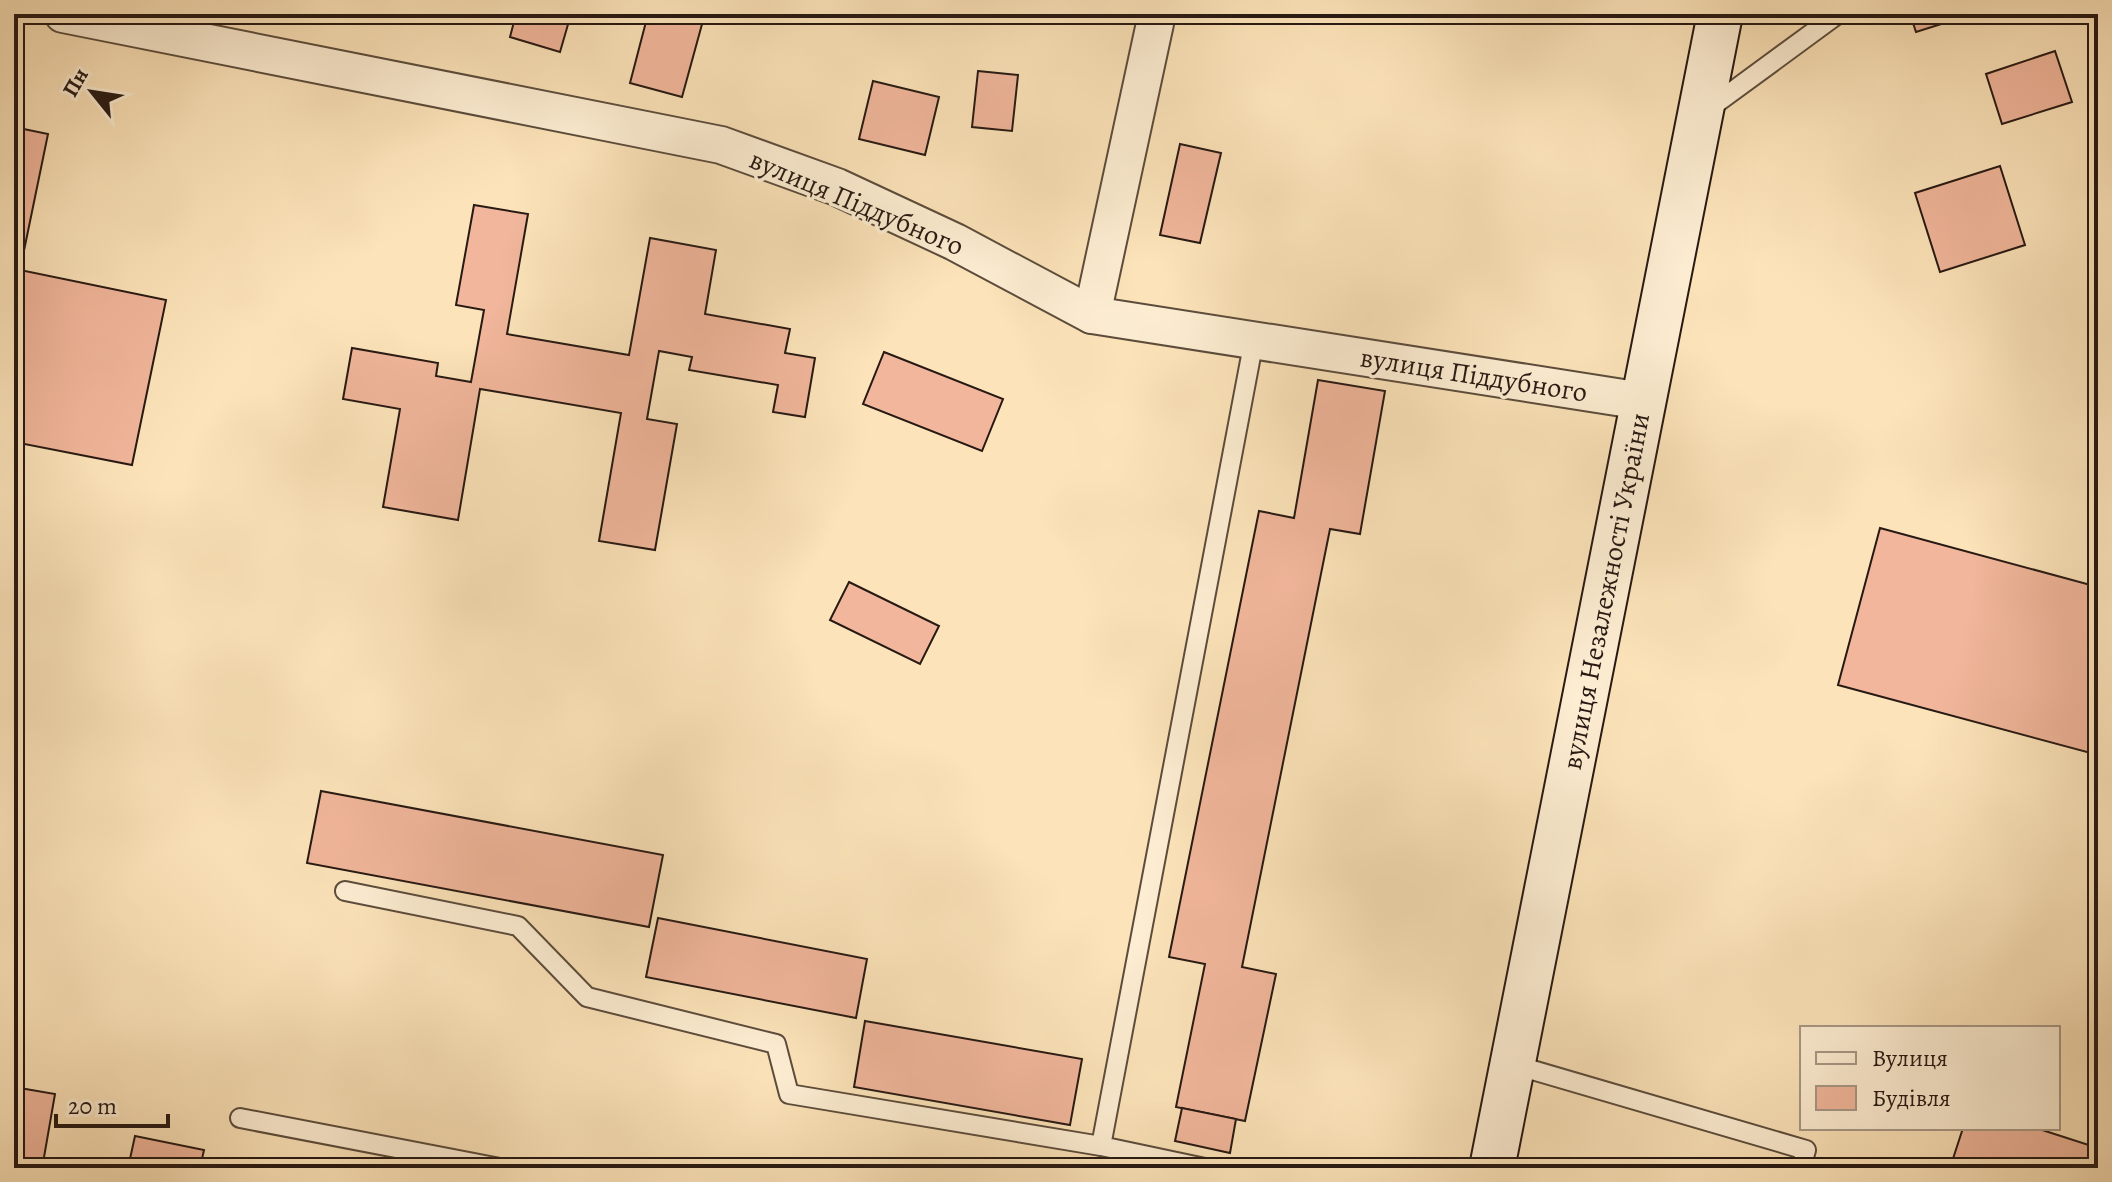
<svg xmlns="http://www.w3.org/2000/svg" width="2112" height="1182" font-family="Alegreya,serif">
<rect width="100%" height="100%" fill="#fce3b9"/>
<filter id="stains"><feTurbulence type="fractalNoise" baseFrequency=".0025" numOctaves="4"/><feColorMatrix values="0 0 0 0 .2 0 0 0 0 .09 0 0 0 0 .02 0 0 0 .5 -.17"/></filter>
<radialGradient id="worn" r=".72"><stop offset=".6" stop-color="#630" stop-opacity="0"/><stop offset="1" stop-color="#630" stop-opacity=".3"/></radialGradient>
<g fill="#f1b69b" stroke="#271913" stroke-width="2">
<polygon points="516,14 571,14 560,52 510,37"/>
<polygon points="648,14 704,17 682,97 630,83"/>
<polygon points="1910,14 1973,14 1916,32"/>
<polygon points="2055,51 2072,102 2002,124 1986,74"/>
<polygon points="978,71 1018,75 1012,131 972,127"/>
<polygon points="873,81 939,97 925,155 859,139"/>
<polygon points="14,127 48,134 20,270 166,300 132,465 14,442"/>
<polygon points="1180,144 1221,153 1200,243 1160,235"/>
<polygon points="2000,166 2025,245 1940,272 1915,193"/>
<polygon points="474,205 528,214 507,334 629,355 650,238 716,250 705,314 790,329 785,353 815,358 805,417 773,412 778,385 689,370 692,357 659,351 647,419 677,424 655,550 599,541 621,413 480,389 458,520 383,507 400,409 343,399 352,348 438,363 436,376 471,382 484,310 456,305"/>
<polygon points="884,352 1003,399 982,451 863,404"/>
<polygon points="1318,380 1385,391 1360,534 1330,529 1242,967 1276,974 1245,1121 1176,1107 1205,964 1169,957 1259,511 1294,518"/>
<polygon points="1880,528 2098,587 2098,755 1838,685"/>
<polygon points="849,582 939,626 920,664 830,620"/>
<polygon points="321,791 663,855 649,927 307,863"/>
<polygon points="658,918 867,959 856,1018 646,977"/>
<polygon points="865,1021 1082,1059 1070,1125 854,1087"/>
<polygon points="14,1087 55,1094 43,1163 14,1157"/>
<polygon points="1182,1108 1236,1119 1230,1153 1175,1141"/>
<polygon points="1963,1128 2036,1128 2098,1148 2098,1168 1950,1168"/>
<polygon points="135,1136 204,1150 200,1168 128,1168"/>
</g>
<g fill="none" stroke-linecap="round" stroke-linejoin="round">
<g stroke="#5c4c3c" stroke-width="22">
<g id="lane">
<polyline points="1707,110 1838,14"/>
<polyline points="345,891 518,926 587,997 776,1044 789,1094 1101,1146"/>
<polyline points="1512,1064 1806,1150 1801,1168"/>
<polyline points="240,1118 500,1168"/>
<polyline points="1205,1168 1101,1146 1254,340"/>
</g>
</g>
<g stroke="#5c4c3c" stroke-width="40">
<g id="street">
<polyline points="63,14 721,145 837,187 955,242 1092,315 1642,401"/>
<polyline points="1092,315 1157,14"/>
</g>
</g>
<g stroke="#271913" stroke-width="48">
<polyline id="secondary" points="1492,1168 1720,14"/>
</g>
<use href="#lane" stroke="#fdedd2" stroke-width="18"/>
<use href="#street" stroke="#fdedd2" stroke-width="36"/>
<use href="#secondary" stroke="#fdedd2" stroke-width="44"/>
</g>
<g text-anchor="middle" stroke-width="7" stroke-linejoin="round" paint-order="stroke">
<g font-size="28" fill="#271913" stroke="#fdedd2">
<text transform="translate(857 202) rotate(23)" y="10">вулиця Піддубного</text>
<text transform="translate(1474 374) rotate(9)" y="10">вулиця Піддубного</text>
<text transform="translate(1605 591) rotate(-79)" y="10">вулиця Незалежності України</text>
</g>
</g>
<rect width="2112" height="1182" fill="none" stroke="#fce3b9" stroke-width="48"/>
<rect x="16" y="16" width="2080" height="1150" fill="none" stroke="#271913" stroke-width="4"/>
<rect x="24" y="24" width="2064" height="1134" fill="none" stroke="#271913" stroke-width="2"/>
<rect x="1800" y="1026" width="260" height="104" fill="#fdedd2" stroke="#a79886" stroke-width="2"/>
<rect x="1816" y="1052" width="40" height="12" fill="#fdedd2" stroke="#a79886" stroke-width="2"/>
<text x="1872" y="1066" font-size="24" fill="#271913">Вулиця</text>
<rect x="1816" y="1086" width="40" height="24" fill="#f1b69b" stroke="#a79886" stroke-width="2"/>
<text x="1872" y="1106" font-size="24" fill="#271913">Будівля</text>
<g transform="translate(92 92) rotate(300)" stroke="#fdedd2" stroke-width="6" paint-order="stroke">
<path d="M0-6L14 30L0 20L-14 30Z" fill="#271913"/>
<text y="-12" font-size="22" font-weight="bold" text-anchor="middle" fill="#271913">Пн</text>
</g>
<path d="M56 1114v12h112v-12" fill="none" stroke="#271913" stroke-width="4"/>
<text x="68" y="1114" font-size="24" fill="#271913" stroke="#fdedd2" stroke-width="6" paint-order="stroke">20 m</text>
<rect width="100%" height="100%" filter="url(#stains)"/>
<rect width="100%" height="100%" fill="url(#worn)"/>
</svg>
